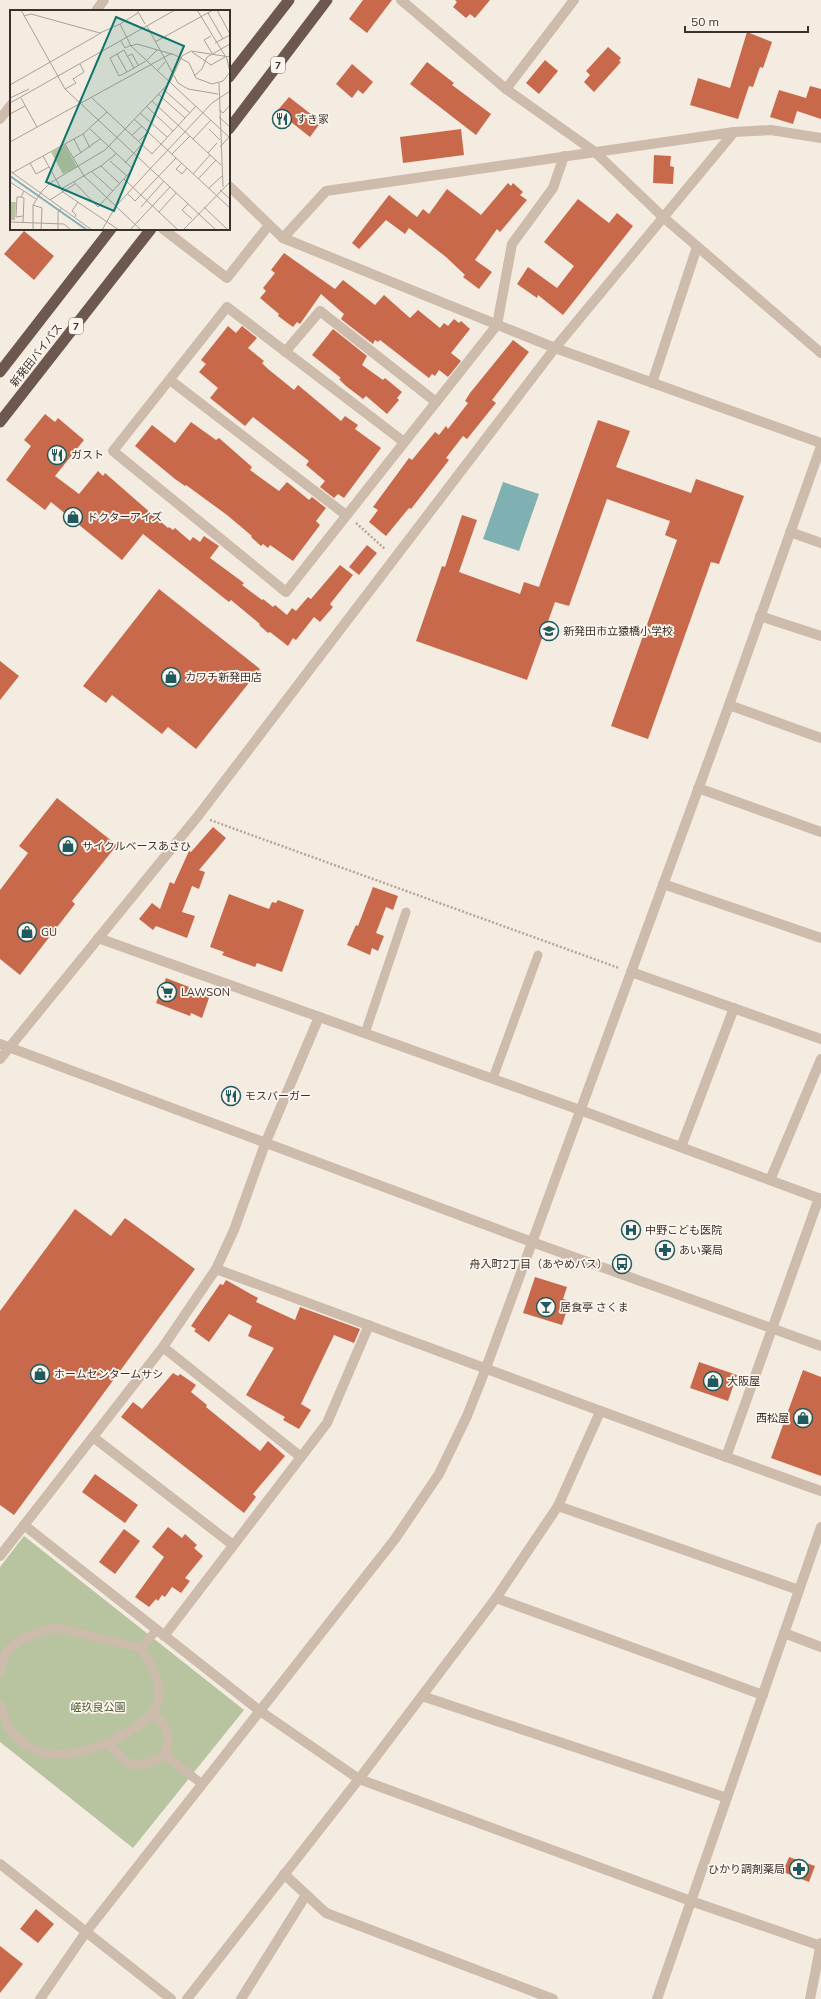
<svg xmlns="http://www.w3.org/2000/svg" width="821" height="1999" font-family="Mulish,'Noto Sans JP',sans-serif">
<rect width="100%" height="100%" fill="#f4ebe1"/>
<polygon fill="#b8c4a0" points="24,1536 244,1710 133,1848 0,1742 0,1567"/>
<polygon fill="#7fb0b2" points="503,482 539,494 519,551 483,539"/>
<g fill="#c8694b">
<polygon points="363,0 392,0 367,33 349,19"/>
<polygon points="455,0 490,0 475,18 470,14 466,18 453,7 457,2"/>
<polygon points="747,32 772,42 763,68 760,67 753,87 749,86 738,119 690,105 698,78 730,88"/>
<polygon points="608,47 621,58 619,61 621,62 594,92 584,82 590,75 586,71"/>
<polygon points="545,60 558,71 539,94 526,83"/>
<polygon points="427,62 454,83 452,85 491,114 476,135 410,84"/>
<polygon points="352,64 373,82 363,94 358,90 352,98 336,84"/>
<polygon points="810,86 821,89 821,119 797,111 793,124 770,117 779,90 806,98"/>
<polygon points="289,97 321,122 310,137 277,111"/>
<polygon points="461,129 464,155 403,163 400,137"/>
<polygon points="654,155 671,156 670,166 674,167 673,184 653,183"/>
<polygon points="508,183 511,186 513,183 523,192 520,195 527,200 500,232 497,229 475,260 492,272 479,289 463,277 465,275 446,257 409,228 405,234 386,220 359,249 352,243 389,195 417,217 423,209 429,214 447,189 481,215"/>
<polygon points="578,199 609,223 617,213 633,226 563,315 538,295 537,298 517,284 528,267 557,288 574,266 544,242"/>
<polygon points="24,231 54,256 34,280 4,254"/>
<polygon points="284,253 335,289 343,280 375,305 384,295 410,318 418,310 440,328 444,323 448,326 454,319 459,323 461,321 470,329 451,353 461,361 448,377 439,370 435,376 432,374 429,378 380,340 378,342 375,340 373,344 341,319 344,314 321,294 300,324 297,322 293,327 278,316 279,314 260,298 266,291 263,288 275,273 271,270"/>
<polygon points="228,326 236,333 242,326 257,338 248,348 264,361 262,363 268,369 294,390 298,385 341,421 345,416 358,425 355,429 381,448 344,498 338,494 334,498 320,487 325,481 306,465 309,461 253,417 245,426 210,398 218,388 199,372 206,364 201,360"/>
<polygon points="333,329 367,356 362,365 383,380 385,378 402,392 397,398 399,400 387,414 366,396 363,399 346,386 339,379 341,378 312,355"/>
<polygon points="513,340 529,352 492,400 496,403 467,439 463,436 446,458 449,460 411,509 409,508 386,536 369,522 378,510 373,507 409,458 412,460 435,432 439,435 446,426 448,429 468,403 465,401 470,393"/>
<polygon points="45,414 55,422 58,418 84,440 55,476 79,494 98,471 103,476 105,473 168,528 169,527 173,530 175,528 190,541 193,537 200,542 204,536 219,546 210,558 244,583 242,585 262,600 263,599 273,607 275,605 287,615 292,608 296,611 308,597 311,599 340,565 353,575 330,604 333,607 320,622 314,617 296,640 293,638 288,646 270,632 268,633 259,625 260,624 231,600 229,602 143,534 122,560 51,502 45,510 6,480 31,446 24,440"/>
<polygon points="598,420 630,431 616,467 691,493 696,479 744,496 719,564 711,562 648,739 611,726 677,540 665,535 670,521 607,499 569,606 555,602 527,680 416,641 442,566 445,567 462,515 477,520 459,572 520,594 524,582 539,587"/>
<polygon points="191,422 216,440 219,438 252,467 250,470 279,491 287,482 309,500 312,497 326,508 316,521 320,525 293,561 270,545 268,548 263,544 261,546 251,537 252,536 227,515 186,485 185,486 175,479 135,446 152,425 175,443"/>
<polygon points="367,545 377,553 359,575 349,567"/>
<polygon points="159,589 260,669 196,749 168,727 162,734 112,695 106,703 83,686"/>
<polygon points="0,661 19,676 0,700"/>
<polygon points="57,798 117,845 72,901 75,904 20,975 0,959 0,890 28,853 19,846"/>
<polygon points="213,827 226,838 199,870 205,872 199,889 192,886 182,912 195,916 187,938 156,926 153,930 139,919 152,903 160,909 170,882 174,884 189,851 191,852"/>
<polygon points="373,887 398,896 393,910 386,907 376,933 384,936 378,951 372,948 370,955 347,945 356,925 358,926"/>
<polygon points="229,894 269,909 272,902 276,903 278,900 304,910 282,972 257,963 255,967 222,955 224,952 210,947"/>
<polygon points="166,978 210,995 202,1018 191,1013 190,1016 156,1003"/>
<polygon points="75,1209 111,1236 125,1218 195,1269 14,1515 0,1505 0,1311"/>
<polygon points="535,1277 567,1287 563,1299 570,1301 562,1325 523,1313"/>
<polygon points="226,1280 258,1298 256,1302 295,1320 300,1307 360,1329 354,1343 334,1335 301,1404 311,1410 299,1429 283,1420 285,1417 246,1395 274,1348 248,1336 252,1326 229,1314 209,1342 194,1331 196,1329 191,1326 220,1284 223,1285"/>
<polygon points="699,1362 737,1375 728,1401 690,1388"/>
<polygon points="803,1370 821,1377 821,1476 771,1458"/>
<polygon points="173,1373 178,1376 180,1374 196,1385 191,1392 207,1405 206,1407 260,1451 268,1441 285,1456 253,1494 256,1497 244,1513 121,1417 133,1402 142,1409"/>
<polygon points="95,1474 138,1505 125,1523 82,1492"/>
<polygon points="168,1527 182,1538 185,1534 197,1545 194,1548 203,1556 185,1578 190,1581 181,1593 172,1587 165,1597 162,1595 158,1601 156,1599 149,1607 135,1597 164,1557 152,1547"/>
<polygon points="124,1529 140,1541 115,1574 99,1562"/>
<polygon points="789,1857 815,1866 809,1882 783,1872"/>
<polygon points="36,1909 54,1924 38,1943 20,1929"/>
<polygon points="0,1946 23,1964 0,1993"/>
</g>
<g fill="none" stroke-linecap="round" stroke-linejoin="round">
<g stroke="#b9a596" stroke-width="2.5" stroke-dasharray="2 2" stroke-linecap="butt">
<polyline points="356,523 385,549"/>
<polyline points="210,820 619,968"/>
</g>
<g stroke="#cdbbac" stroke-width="9">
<polyline points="365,1033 406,912"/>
<polyline points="493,1078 538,955"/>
<polyline points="140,1648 157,1630"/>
<path d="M0 1672C2 1666 3 1656 7 1651 19 1638 41 1629 58 1628L140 1648C150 1661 163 1684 158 1701 153 1717 140 1725 126 1733 81 1760 17 1771 0 1705"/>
<path d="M109 1743C131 1769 134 1771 165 1755 171 1734 169 1728 152 1713"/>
<polyline points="165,1755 202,1784"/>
</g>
<g stroke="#cdbbac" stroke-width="10">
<polyline points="401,0 506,89 595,152 663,217 821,353"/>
<polyline points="96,11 104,0"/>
<polyline points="506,89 574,0"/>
<polyline points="163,229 227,278 269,225"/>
<polyline points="283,238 326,191 734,132 771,130 821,138"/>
<polyline points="285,352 320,311 436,402"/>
<polyline points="170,380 346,515"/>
<polyline points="652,383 697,247"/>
<polyline points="404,442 227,307 113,451 286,592 497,325 512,244 553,188 564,156"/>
<polyline points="790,532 821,543"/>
<polyline points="760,616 821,636"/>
<polyline points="729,705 821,738"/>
<polyline points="698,788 821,832"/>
<polyline points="663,884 821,938"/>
<polyline points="98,938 580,1110 821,1199"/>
<polyline points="631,972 821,1039"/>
<polyline points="681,1147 734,1008"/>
<polyline points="770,1180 821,1059"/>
<path d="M216 1269C418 1343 619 1419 821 1491"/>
<polyline points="163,1347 301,1457"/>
<polyline points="93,1437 233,1545"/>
<polyline points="726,1457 819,1198"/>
<polyline points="558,1506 799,1590"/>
<polyline points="24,1525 260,1711 359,1779 691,1901 821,1946"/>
<polyline points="0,1556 163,1347 216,1269 234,1230 265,1144 319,1017"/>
<polyline points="496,1598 763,1695"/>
<polyline points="784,1633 821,1647"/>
<polyline points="164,1636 327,1423 369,1325"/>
<polyline points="422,1696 727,1798"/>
<polyline points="0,1864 171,1999"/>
<polyline points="284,1874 326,1913 553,1999"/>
<polyline points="187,1999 359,1779 496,1598 558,1506 600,1412"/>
<polyline points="241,1999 306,1895"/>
<polyline points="657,1999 821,1527"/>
</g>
<g stroke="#cdbbac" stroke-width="10">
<polyline points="0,119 11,105"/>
<polyline points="229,186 283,238 555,348 821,443"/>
<polyline points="0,1044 532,1242 821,1346"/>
<polyline points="0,1059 198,816 555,348 734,132"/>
<polyline points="40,1999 86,1932 395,1539 439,1474 467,1416 486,1368 729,705 821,446"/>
<polyline points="810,1999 821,1943"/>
</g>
<g stroke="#6c584f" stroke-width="11">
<polyline points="229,77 289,0"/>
<polyline points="229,129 327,0"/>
<polyline points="0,372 111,229"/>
<polyline points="0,422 151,229"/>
</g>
</g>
<defs>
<g id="restaurant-ring" transform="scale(1)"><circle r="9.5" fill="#fbf5ee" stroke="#1f5a5e" stroke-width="1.5"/><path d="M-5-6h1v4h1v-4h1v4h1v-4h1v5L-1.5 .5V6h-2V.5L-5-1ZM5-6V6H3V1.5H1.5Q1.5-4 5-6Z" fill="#1f5a5e"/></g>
<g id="shop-ring" transform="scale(1)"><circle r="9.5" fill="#fbf5ee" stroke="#1f5a5e" stroke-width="1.5"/><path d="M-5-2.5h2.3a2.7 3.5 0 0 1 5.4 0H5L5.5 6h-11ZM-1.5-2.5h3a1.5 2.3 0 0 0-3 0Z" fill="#1f5a5e"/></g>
<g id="school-ring" transform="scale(1)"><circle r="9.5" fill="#fbf5ee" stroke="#1f5a5e" stroke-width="1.5"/><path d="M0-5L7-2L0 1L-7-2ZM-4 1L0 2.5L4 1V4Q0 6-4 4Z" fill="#1f5a5e"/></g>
<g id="supermarket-ring" transform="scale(1)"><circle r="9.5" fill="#fbf5ee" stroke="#1f5a5e" stroke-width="1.5"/><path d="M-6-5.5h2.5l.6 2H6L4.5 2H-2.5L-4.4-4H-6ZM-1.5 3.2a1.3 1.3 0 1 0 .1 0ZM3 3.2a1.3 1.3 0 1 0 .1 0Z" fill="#1f5a5e"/></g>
<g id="hospital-ring" transform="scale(1)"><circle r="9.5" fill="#fbf5ee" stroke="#1f5a5e" stroke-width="1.5"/><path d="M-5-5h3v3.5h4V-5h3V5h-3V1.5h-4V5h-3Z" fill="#1f5a5e"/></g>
<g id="pharmacy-ring" transform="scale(1)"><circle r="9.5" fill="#fbf5ee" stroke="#1f5a5e" stroke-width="1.5"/><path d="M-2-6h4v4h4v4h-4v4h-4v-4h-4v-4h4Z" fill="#1f5a5e"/></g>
<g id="bus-ring" transform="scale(1)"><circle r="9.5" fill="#fbf5ee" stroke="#1f5a5e" stroke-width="1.5"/><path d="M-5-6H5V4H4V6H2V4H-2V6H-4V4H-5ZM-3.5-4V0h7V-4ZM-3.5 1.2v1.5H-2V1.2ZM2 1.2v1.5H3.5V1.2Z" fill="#1f5a5e"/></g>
<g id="bar-ring" transform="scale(1)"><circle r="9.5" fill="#fbf5ee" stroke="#1f5a5e" stroke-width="1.5"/><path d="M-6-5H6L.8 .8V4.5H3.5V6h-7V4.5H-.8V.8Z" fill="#1f5a5e"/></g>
</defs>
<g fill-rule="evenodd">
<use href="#restaurant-ring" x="282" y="119"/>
<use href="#restaurant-ring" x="57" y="455"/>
<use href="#shop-ring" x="73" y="517"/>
<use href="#school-ring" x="549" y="631"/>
<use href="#shop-ring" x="171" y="677"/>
<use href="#shop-ring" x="68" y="846"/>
<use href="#shop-ring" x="27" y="932"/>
<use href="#supermarket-ring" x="167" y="992"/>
<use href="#restaurant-ring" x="231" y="1096"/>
<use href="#hospital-ring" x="631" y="1230"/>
<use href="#pharmacy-ring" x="665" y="1250"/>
<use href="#bus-ring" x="622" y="1264"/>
<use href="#bar-ring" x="546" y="1307"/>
<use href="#shop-ring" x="40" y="1374"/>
<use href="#shop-ring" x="713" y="1381"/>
<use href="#shop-ring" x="803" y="1418"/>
<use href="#pharmacy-ring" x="799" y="1869"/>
</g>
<g text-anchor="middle" stroke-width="3.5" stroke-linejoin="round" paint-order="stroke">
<g fill="#fbf5ee" stroke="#756b66" stroke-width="1">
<rect x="271" y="57" width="14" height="16" rx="3"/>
<rect x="69" y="318" width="14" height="16" rx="3"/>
</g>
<g font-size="10" font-weight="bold" fill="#3b302b">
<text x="278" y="69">7</text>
<text x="76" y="330">7</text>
</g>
<g font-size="11" fill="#3b302b" stroke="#fbf5ee" text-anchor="start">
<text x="296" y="123">すき家</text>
<text x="71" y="459">ガスト</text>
<text x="87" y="521">ドクターアイズ</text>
<text x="563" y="635">新発田市立猿橋小学校</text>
<text x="185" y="681">カワチ新発田店</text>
<text x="82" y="850">サイクルベースあさひ</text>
<text x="41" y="936">GU</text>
<text x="181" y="996">LAWSON</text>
<text x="245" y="1100">モスバーガー</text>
<text x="645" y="1234">中野こども医院</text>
<text x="679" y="1254">あい薬局</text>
<text x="608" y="1268" text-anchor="end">舟入町2丁目（あやめバス）</text>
<text x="560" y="1311">居食亭 さくま</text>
<text x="54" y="1378">ホームセンタームサシ</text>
<text x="727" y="1385">大阪屋</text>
<text x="789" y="1422" text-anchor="end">西松屋</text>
<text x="785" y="1873" text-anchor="end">ひかり調剤薬局</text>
</g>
<g font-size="11" fill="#3b302b" stroke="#fbf5ee">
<text transform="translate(36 355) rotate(-52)" y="4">新発田バイパス</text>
</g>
<g font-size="11" fill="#4a5a2e" stroke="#fbf5ee">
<text x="98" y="1711">嵯玖良公園</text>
</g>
</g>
<g transform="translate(10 10)">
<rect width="220" height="220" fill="#f4ebe1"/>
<path d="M55 135 67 157 53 164 41 142ZM0 192H6L5 210H0Z" fill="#b8c4a0"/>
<path fill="none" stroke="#7fb0b2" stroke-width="2" d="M0 166 77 220"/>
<path fill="none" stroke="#aaa098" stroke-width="1" d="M11 0 55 79 206 220M127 0 135 14M187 0 217 49 220 62M207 0 220 24M198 3 213 29M14 6 21 4 90 23 110 14 121 36 220 128M110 14 128 3M137 16 168 73 178 79 208 84M201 26 194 30 202 43M111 31 115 38 121 35M145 32 203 0M205 33 220 25M121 36 127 34 165 45 179 53 186 68 202 74 213 71 220 62M182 42 201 55 215 47M107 44 117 62M118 46 122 44 128 55M124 58 114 40 100 48 109 66 117 62 136 51 147 40M147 61 155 52M184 66 192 59 197 47 220 34M209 73 213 177M0 75 91 23M55 79 66 73 63 69 74 62 70 54M153 79 180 103M148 84 175 108M0 88 19 79M11 88 27 117M82 88 142 144 186 96M142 91 211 155M0 93 165 0M136 96 163 121M209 100 213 103 220 95M130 103 157 127M0 104 15 96M209 107 220 117M124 109 220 198M199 119 210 130M73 124 80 138M122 125 132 116M64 129 71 143M183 129 201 110M129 131 138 122M0 132 162 43M55 134 74 166 131 220M210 137 220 126M198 143 207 133M162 144 180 126M33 146 53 182 109 220M63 148 90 129M100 151 117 166M20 153 26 164 39 157M115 153 132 134M172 153 166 159 172 164 177 158M91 156 110 174M0 161 82 220M82 162 103 181M2 163 73 124 97 102M183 164 200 145M114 169 168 220M188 169 206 150M0 172 26 189M64 172 88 197 123 159 80 119M199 178 212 166M51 179 91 156 106 144M210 180 219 188M118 184 125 191 166 148M11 187H7L6 207 13 206M40 190 65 174M178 194 172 200 182 209M23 195 32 198 31 220M131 197 154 171M194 197 218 220M149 202 166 183M65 207 66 205 62 201 68 192M0 212 54 214 61 220M13 212 14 188 11 187 14 181M23 220V195L32 181 40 173 95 140 160 72 172 46 181 41 220 47M48 220V202L52 198M92 220 106 196 140 159 202 93 220 81M120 220 160 177M173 220 220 172"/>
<path fill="#0f766e" fill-opacity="0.15" stroke="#0f766e" stroke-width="2" d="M106 7 174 36 104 201 36 172Z"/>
<rect width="220" height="220" fill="none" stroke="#3b302b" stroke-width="2"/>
</g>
<path d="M685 26v6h123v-6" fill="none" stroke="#3b302b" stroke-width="2"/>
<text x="691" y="26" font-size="12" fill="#3b302b" stroke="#fbf5ee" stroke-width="3" paint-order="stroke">50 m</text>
</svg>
